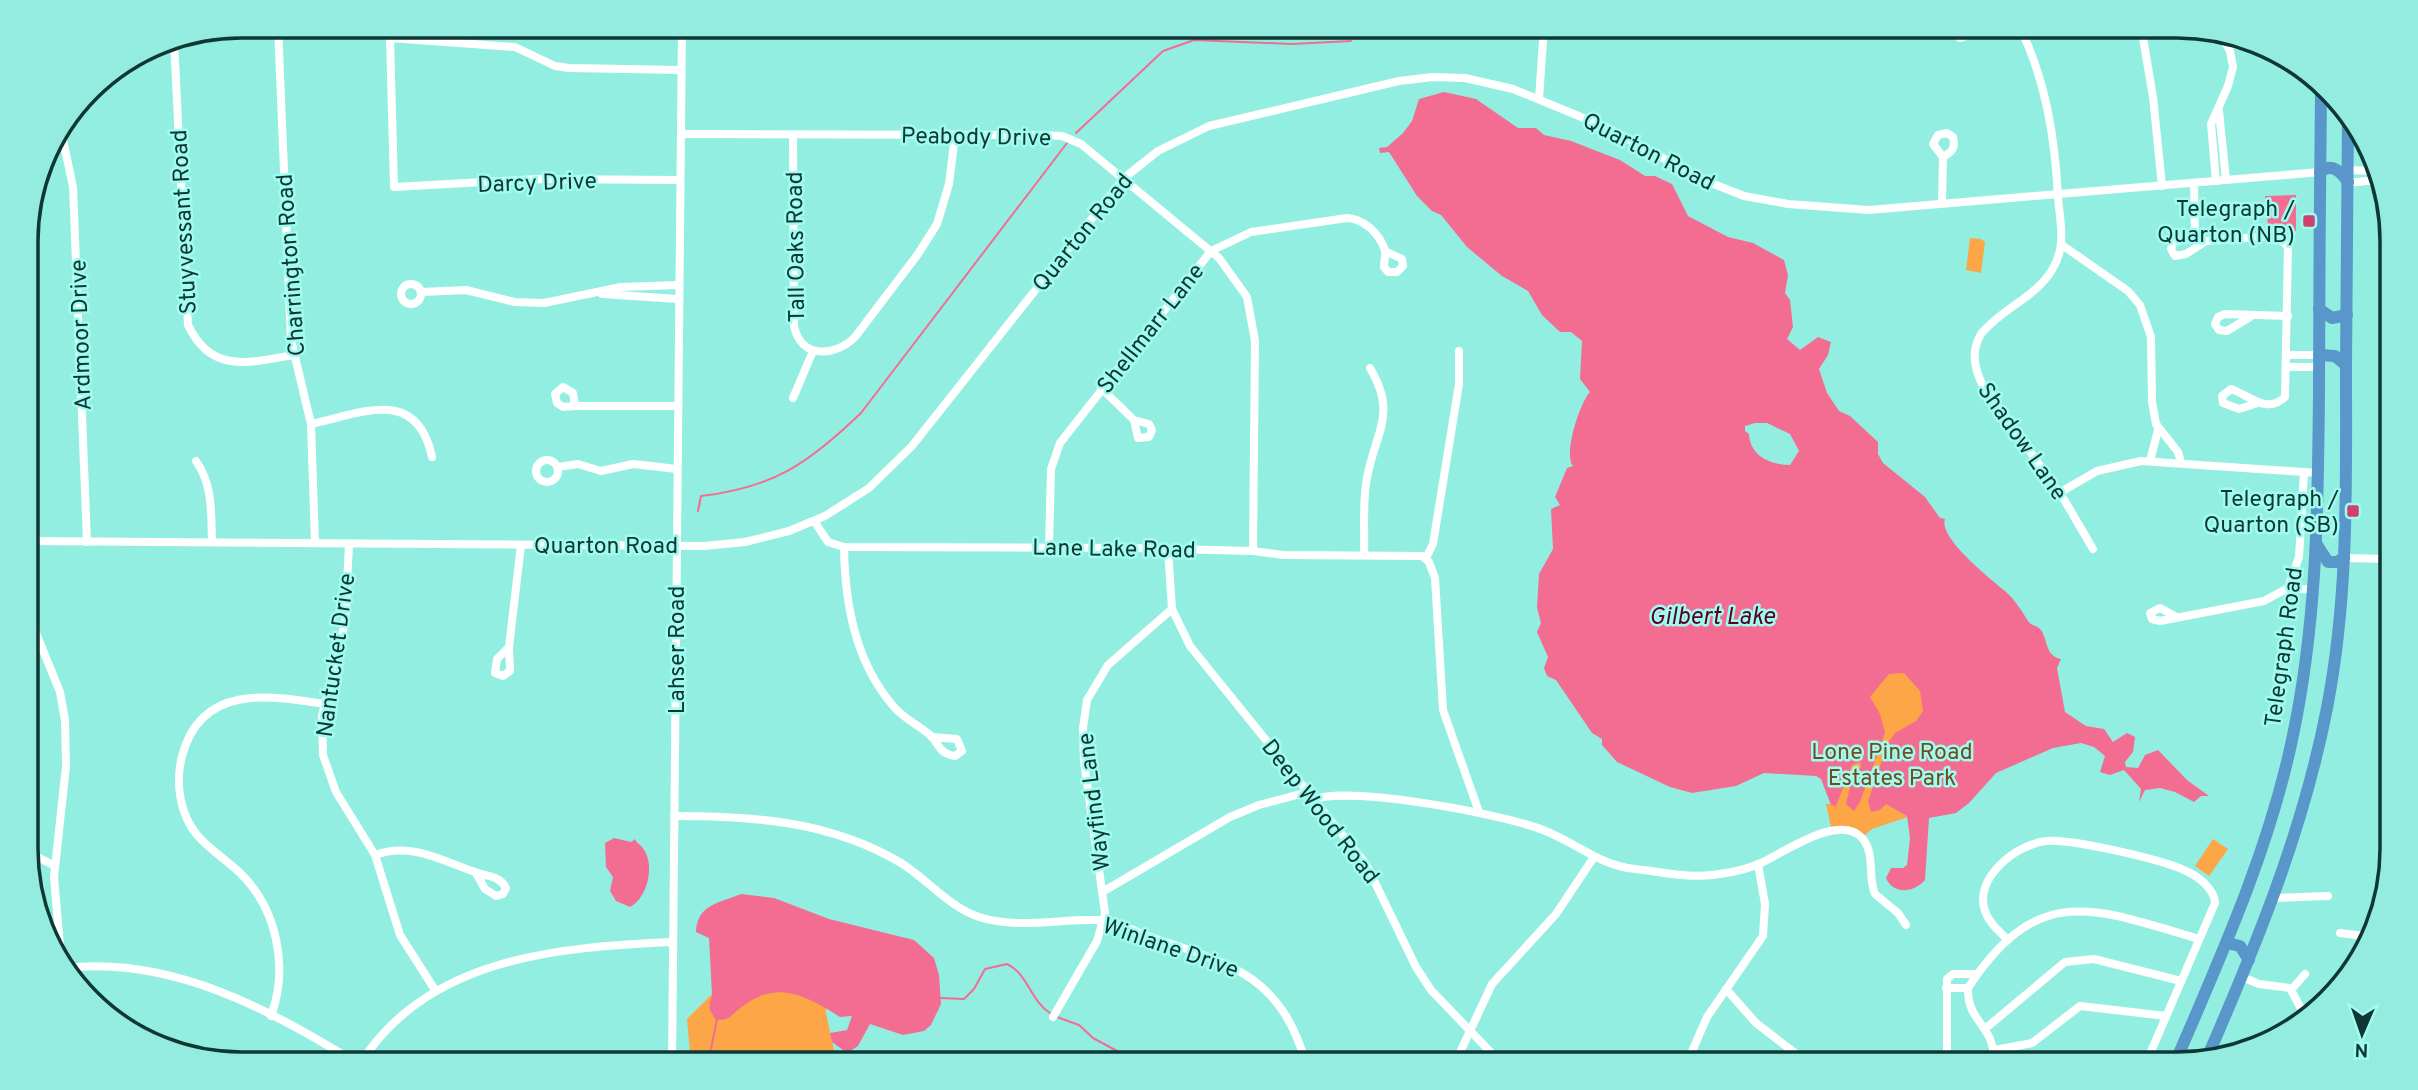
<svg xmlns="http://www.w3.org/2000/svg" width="2418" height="1090" font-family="Overpass,sans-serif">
<rect width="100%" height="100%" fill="#93eee2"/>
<g fill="#fca648">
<polygon points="1970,238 1981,239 1985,242 1981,273 1966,270"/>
<polygon points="1874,652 1939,686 1908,817 1872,829 1864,836 1844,826 1831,827 1826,804 1831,804"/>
<polygon points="2213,839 2228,849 2209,876 2195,866"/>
<polygon points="727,979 826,983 826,1013 837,1064 691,1064 687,1019"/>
</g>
<g fill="#f36d93" fill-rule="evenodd">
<path d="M1444 92 1476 99 1518 128H1536L1544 135 1571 141 1620 160 1645 176H1655L1672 184 1688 216 1728 237 1753 243 1784 260 1788 275 1785 293 1790 300 1793 327 1787 339 1800 350 1818 337 1831 342 1828 355 1819 369 1827 393 1839 411 1850 416 1878 442V454L1883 463 1925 497 1940 518 1945 519C1938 538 1991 579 2005 591 2016 601 2021 610 2028 621 2031 626 2037 625 2041 630 2048 640 2045 656 2061 659L2057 668 2065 712 2086 726 2104 729 2113 742 2127 733 2135 737 2133 752 2125 762 2126 767 2138 768 2145 755 2158 750 2187 780 2209 796H2201L2194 802 2175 792 2160 788 2145 790 2139 802 2141 789 2124 770 2110 775 2100 772 2105 756 2094 747 2081 743 2053 748 1996 773 1969 803 1956 813 1929 818 1925 880C1914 893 1893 895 1886 878L1891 868H1903L1907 865 1910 838 1907 816 1886 804 1880 810 1871 812 1868 801 1888 743 1895 733 1916 721 1923 711 1920 691 1904 673 1889 674 1870 697 1880 714 1885 733 1860 802 1854 811 1846 804 1851 783 1861 767 1860 762 1852 765 1836 806 1831 805 1821 779 1816 776 1764 773 1736 786 1692 793 1670 787 1617 762 1602 745V739L1592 733 1556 680 1547 676 1544 668 1548 657 1537 632 1541 623 1537 608 1539 574 1553 549 1551 509 1560 505 1555 497 1567 468 1573 466C1563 455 1580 402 1590 392L1580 379 1582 341 1571 332H1560L1542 315 1528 291 1502 276 1467 247 1441 215 1432 211 1417 196 1389 152 1380 153 1379 148 1387 147 1403 133 1412 121 1419 99ZM1755 423H1767L1790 434 1799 451 1790 465C1771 465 1750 456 1749 434L1745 431V426Z"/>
<polygon points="2296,195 2296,231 2268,225 2265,196"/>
<path d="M614 838 631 842 635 839C636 843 640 844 642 847 656 863 648 898 630 907L616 901 610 891 613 877 606 867 605 843Z"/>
<path d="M741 894 774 898 829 919 914 940 934 958 939 975 941 1004 931 1025 924 1031 903 1035 870 1024 858 1046 847 1053 832 1042 830 1033 847 1030 852 1016 840 1017C805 995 775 978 738 1010 729 1017 728 1022 715 1019L709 1008 712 995 709 938 696 932C697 904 720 903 741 894Z"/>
</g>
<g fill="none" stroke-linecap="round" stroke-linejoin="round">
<g stroke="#f36d93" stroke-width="2">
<polyline points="1076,133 1163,51 1194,40 1292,44 1351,41"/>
<path d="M698 511 701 496C774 488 810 462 861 413L1067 143"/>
<path d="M941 998 964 999 974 989 985 969 1007 964C1027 973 1031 1001 1050 1013"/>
<polyline points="1057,1017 1079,1025 1093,1038 1141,1064"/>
<polyline points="708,1064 717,1019"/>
</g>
<g stroke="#fff" stroke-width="8">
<polyline points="278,26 291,340 311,424 315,543"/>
<polyline points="699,26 758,26"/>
<polyline points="866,26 1038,32 1056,31 1066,26"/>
<polyline points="1812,26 1823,26"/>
<polyline points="1955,26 1954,34 1960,38 1967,36 1975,26"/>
<path d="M2019 26C2046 79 2055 139 2058 197 2060 223 2067 246 2052 270 2035 298 2001 309 1981 334 1971 351 1974 367 1982 384L2065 501 2093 549"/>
<polyline points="2141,26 2153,97 2162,186"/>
<path d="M174 40 188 325C211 374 249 363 293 355"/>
<polyline points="1539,99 1544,26"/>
<polyline points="2219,111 2226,180"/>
<polyline points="61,130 73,187 87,542"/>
<polyline points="681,134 1041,135 1062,136 1081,144 1219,258 1247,297 1255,341 1253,551"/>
<path d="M793 135 794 326C801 359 835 357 855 337L918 254 937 224 949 184 955 135"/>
<polyline points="2348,170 2372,171"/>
<polyline points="680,180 539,179 394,187 390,38 515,47 555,66 569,68 681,70"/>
<polyline points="2216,181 2211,124 2228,86 2233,67 2230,51 2221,35"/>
<polyline points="2194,183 2195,239"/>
<polyline points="2348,183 2376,180"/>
<path d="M1942 204 1943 157 1933 144 1938 135 1947 133 1953 137C1956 148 1952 152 1943 157"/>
<path d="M2206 241 2186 254 2175 256 2171 249 2173 242 2186 239 2206 241 2275 236 2288 246 2285 397C2267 415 2249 395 2231 389L2222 396 2223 403 2239 409 2255 404"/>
<polyline points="2062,245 2128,291 2140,305 2151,337 2152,402 2156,424 2178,452 2181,462"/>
<circle cx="411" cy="294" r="10"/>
<polyline points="421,292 466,290 515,302 544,303 621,287 679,285"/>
<polyline points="602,294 679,299"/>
<polyline points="2250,317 2227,331 2219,330 2215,324 2218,317 2225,314 2288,316"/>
<polyline points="2288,355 2319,355"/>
<polyline points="2288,367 2319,367"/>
<polygon points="563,387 573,393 575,406 563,407 557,403 555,394"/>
<polyline points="1101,388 1134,420 1138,438 1149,437 1152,430 1149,424 1134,420"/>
<polyline points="793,398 813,351"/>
<polyline points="575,406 678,406"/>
<path d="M311 424C362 413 417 386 432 457"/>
<circle cx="547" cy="471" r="11"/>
<path d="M196 461C213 485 211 513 212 542"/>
<polyline points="2150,461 2158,430"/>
<polyline points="558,467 578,464 601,471 633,464 677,469"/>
<polyline points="2059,493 2097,471 2141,461 2318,473"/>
<polyline points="814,521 828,542 844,547 1132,548 1253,551 1283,555 1422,556 1429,562 1435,578 1443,710 1479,812"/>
<polyline points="27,541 704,546 745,542 789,531 825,516 869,488 912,446 1124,178 1158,151 1209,126 1399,81 1433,77 1465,78 1513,89 1608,128 1701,179 1744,196 1788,204 1869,210 2320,172"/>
<polyline points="349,544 345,623 322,716 323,755 336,792 375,855 400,935 435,990"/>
<path d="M844 547C845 604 855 662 894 707 905 720 924 728 932 737 940 746 940 754 955 756L962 751 957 739 932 737"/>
<path d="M1049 547 1051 469 1060 443 1211 251 1251 232 1347 218C1364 219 1379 233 1385 250 1386 255 1384 261 1384 267L1388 272H1397L1403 266 1402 259 1385 251"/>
<polyline points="1168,549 1172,609 1190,646 1366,864 1416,967 1431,990 1501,1063"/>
<path d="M1364 555C1365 530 1362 503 1367 478 1375 432 1398 415 1370 368"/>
<polyline points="1426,558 1433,544 1459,384 1459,351"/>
<polyline points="2344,558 2391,559"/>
<polyline points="27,575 36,633 60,692 65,720 66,766 54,877 61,957"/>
<polyline points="2288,588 2315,590"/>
<polyline points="2175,616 2160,608 2150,613 2152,619 2160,621 2264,601 2288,588 2299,557 2304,472"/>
<polyline points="509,647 497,659 495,673 503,676 510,671 509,647 521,545"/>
<path d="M1314 799C1352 786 1503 814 1543 830 1575 842 1600 866 1635 869 1663 872 1692 879 1720 874 1734 872 1748 869 1761 863 1785 852 1839 813 1862 838 1876 854 1867 876 1875 894L1898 913 1906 925"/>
<path d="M674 816C753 816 831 821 901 863 927 879 949 907 979 917 1016 929 1058 919 1095 920 1117 921 1136 932 1156 939 1233 964 1282 978 1306 1064"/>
<polyline points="28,852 55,866"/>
<path d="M375 855C411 841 444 862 478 873 489 877 500 876 506 888L503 894 496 896 485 889 476 873"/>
<polyline points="1104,891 1230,817 1259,805 1308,792"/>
<polyline points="2275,898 2328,896"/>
<polyline points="2340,933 2372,937"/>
<path d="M2008 940C1999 931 1989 923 1985 911 1973 878 2017 844 2046 841 2069 838 2166 860 2188 872 2199 877 2215 890 2215 903L2146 1063"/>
<path d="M66 968C171 956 272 1010 358 1064"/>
<polyline points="2242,977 2259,984 2290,988 2306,1018"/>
<polyline points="1946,988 1968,988"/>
<path d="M1968 988C2038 881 2094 908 2199 939"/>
<path d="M1968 988C1967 1024 1995 1023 1994 1063"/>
<polyline points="1726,989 1756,1023 1808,1063"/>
<polyline points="2292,989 2305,974"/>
<path d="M271 1016C289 967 277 908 239 872 220 854 198 843 187 819 178 799 177 776 182 756 201 684 268 695 325 704"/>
<polyline points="1053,1017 1097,941 1105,913 1084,761 1083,728 1087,700 1108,665 1172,609"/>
<polyline points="1986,1028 2065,962 2094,959 2181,981"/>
<polyline points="1995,1050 2032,1043 2080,1006 2166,1016"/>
<polyline points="1455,1063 1492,984 1556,914 1594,857"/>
<polyline points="1687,1063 1707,1017 1763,936 1765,904 1758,864"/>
<polyline points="1947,1063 1947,979 1953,974 1977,974"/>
<path d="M360 1064C427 957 559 947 673 942"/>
<polyline points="672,1064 682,26"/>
</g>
<g stroke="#5997ca" stroke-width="12">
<path d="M2320 172C2332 162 2341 172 2348 182"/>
<polyline points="2319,309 2332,318 2347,315"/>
<polyline points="2319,355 2335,356 2346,365"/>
<polyline points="2317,545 2328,562 2336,562 2344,558"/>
<polyline points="2227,943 2240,946 2249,960"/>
<path d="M2207 1058C2257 943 2303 831 2327 708 2349 595 2346 481 2346 366 2346 281 2348 197 2348 112"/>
<path d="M2175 1063C2220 958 2268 853 2292 740 2317 624 2318 510 2319 392 2319 291 2320 191 2321 90"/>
</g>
</g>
<g fill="#ce416f" stroke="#a0fcef" stroke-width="2.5">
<rect x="2302" y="214" width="14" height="14" rx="3.5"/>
<rect x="2346" y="504" width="14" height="14" rx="3.5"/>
</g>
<g text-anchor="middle" stroke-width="5" stroke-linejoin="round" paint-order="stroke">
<g font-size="23" fill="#0f3733" stroke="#a0fcef">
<text transform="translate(976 136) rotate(1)" y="8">Peabody Drive</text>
<text transform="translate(1649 151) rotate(27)" y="8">Quarton Road</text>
<text transform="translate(537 182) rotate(-2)" y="8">Darcy Drive</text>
<text transform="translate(183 222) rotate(-93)" y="8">Stuyvessant Road</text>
<text transform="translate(1082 232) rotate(-51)" y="8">Quarton Road</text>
<text transform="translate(795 247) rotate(-91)" y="8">Tall Oaks Road</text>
<text transform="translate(290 265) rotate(-94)" y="8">Charrington Road</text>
<text transform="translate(1150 328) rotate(-52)" y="8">Shellmarr Lane</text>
<text transform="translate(80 335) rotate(-92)" y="8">Ardmoor Drive</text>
<text transform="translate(2023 441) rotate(55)" y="8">Shadow Lane</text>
<text x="606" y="553">Quarton Road</text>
<text transform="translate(1114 548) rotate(1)" y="8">Lane Lake Road</text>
<text transform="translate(2283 647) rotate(-82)" y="8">Telegraph Road</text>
<text transform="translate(676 650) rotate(-90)" y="8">Lahser Road</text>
<text transform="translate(335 655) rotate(-82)" y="8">Nantucket Drive</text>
<text transform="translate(1093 802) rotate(-97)" y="8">Wayfind Lane</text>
<text transform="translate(1321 811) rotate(52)" y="8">Deep Wood Road</text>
<text transform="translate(1171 947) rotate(19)" y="8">Winlane Drive</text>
</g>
<g font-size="23" fill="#0f3733" stroke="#a0fcef" text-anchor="end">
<text x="2295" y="216">Telegraph /<tspan x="2295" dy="26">Quarton (NB)</tspan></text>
<text x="2339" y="506">Telegraph /<tspan x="2339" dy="26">Quarton (SB)</tspan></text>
</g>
<g font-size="23" fill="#734b20" stroke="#a0fcef">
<text x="1892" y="759">Lone Pine Road<tspan x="1892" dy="26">Estates Park</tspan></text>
</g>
<g font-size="24" font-style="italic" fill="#580125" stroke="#a0fcef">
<text x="1712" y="624">Gilbert Lake</text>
</g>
</g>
<path d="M0 0H2418V1090H0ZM241 38H2177A203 203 0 0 1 2380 241V849A203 203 0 0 1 2177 1052H241A203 203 0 0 1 38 849V241A203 203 0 0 1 241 38Z" fill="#94ece0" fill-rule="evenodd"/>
<path fill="none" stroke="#0f3733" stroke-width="3.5" d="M241 38H2177A203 203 0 0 1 2380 241V849A203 203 0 0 1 2177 1052H241A203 203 0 0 1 38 849V241A203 203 0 0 1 241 38Z"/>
<g transform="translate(2362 1034) rotate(182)" stroke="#a0fcef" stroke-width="5" paint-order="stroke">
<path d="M0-5L12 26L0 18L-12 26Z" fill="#0f3733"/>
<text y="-10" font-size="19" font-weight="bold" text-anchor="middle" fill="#0f3733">N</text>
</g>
</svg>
